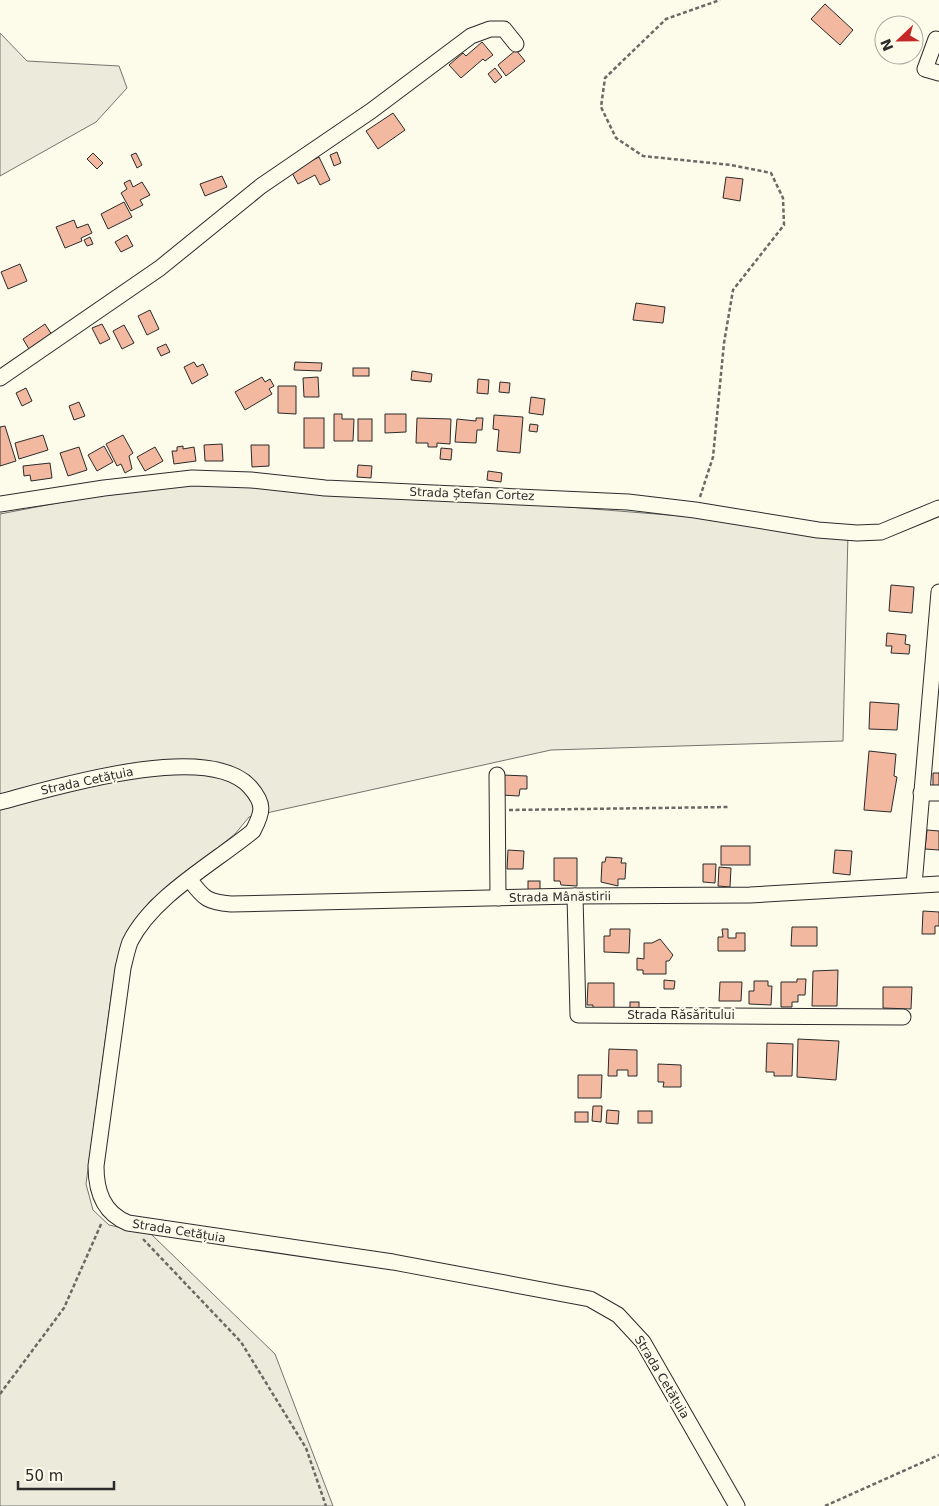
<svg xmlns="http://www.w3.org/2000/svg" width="939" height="1506" font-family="'DejaVu Sans',sans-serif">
<rect width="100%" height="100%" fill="#fdfbea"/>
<g fill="#ecebdb" stroke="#74746e">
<polygon points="0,33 27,61 119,66 127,88 96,122 0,176"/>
<polygon points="193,477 706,518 848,533 843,741 551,750 271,812 249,817 235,834 150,901 124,937 112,990 86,1184 93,1210 109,1225 151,1234 275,1354 333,1506 0,1506 0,514"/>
</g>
<g fill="#f2b8a0" stroke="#2b2b2b">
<polygon points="825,4 853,30 840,45 811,19"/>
<polygon points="482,42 493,55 485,61 483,59 461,78 449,65 463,53 466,56"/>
<polygon points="516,50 525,61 506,76 498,65"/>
<polygon points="495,68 502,77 495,83 488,74"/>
<polygon points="393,113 405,130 378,149 366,131"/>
<polygon points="337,152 341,163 334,166 330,155"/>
<polygon points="93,153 103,163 97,169 87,159"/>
<polygon points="136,153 142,165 137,168 131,155"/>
<polygon points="319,157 330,180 320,185 315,175 298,184 291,171"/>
<polygon points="222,176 227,187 205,196 200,184"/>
<polygon points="726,177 743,179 740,201 723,198"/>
<polygon points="130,180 133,187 142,182 150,195 140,200 143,205 131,211 121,193 127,189 124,183"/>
<polygon points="124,202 132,217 108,229 101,214"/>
<polygon points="74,220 77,228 88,224 92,233 81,238 82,241 65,248 56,227"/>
<polygon points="127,235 133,246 121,252 115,242"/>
<polygon points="90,237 93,244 87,246 84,240"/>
<polygon points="20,264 27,281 8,289 1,272"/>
<polygon points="636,303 665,307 663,323 633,320"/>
<polygon points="150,310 159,329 147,335 138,316"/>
<polygon points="45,324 52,335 29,349 23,339"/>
<polygon points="102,324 110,339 100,344 92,328"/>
<polygon points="124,325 134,343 122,349 113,331"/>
<polygon points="166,344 170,352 161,356 157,348"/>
<polygon points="194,362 197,367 203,364 208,375 192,384 184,367"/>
<polygon points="295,362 322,363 321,371 294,370"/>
<rect x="353" y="368" width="16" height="8"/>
<polygon points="412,371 432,374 431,382 411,380"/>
<polygon points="262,377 265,382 270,379 274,386 269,389 272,394 245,410 235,392"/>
<polygon points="318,377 319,397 304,397 303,378"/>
<polygon points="478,379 489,380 488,394 477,393"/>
<polygon points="500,382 510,383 509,393 499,392"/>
<polygon points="278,386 296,386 296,414 278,413"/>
<polygon points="26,388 32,401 22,406 16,393"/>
<polygon points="531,397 545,399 543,415 529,413"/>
<polygon points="79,402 85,416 74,420 69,406"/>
<polygon points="334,414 342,414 342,419 354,419 353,441 334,441"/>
<polygon points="385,414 406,414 406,432 385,433"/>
<polygon points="494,415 523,417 520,453 497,451 499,430 493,429"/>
<rect x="304" y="418" width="20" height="30"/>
<polygon points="417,418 451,419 450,444 437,443 437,447 428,447 428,443 416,443"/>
<polygon points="476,418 483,418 482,430 477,430 476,443 455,442 457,419 476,421"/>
<rect x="358" y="419" width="14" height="22"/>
<polygon points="530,424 538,425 537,432 529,431"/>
<polygon points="5,426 16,461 0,466 0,427"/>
<polygon points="43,435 48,450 19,459 15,443"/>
<polygon points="123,435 133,453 129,456 132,469 125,473 121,464 117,466 106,444"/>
<polygon points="222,444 223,461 205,461 204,445"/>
<polygon points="251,445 269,445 269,466 252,467"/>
<polygon points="104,446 113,462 97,471 88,455"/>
<polygon points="183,446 183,449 194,447 196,461 174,464 172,451 177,451 177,447"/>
<polygon points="79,447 87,470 68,476 60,453"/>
<polygon points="155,447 163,461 145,471 137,457"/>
<polygon points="441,448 452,449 451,460 440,459"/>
<polygon points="50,463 52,478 31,481 30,475 24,476 23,466"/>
<polygon points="358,465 372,466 371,478 357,477"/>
<polygon points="488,471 502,473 501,482 487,480"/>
<polygon points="891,585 914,587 912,613 889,611"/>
<polygon points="887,633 906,635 905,644 910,645 909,654 891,653 892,646 886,646"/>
<polygon points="870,702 899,704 897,730 869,729"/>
<polygon points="869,751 896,754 894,776 897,777 891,812 864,810"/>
<polygon points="933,773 939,773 939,790 933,789"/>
<polygon points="502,775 527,776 527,789 520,789 519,796 501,795"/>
<polygon points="927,830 939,831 939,850 925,849"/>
<rect x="721" y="846" width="29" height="19"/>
<polygon points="508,850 524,851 523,869 507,869"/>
<polygon points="835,850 852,851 850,875 833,873"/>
<polygon points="606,857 622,858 621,863 626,863 625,879 618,879 618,886 601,882 602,862 605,862"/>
<polygon points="554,858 577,858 577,886 561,885 560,881 554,881"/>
<polygon points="703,864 716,864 715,883 703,882"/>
<polygon points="719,867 731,868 730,887 718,886"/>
<rect x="528" y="881" width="12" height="10"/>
<polygon points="923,911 939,912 939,926 935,926 935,934 922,934"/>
<polygon points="792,927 817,927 817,946 791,946"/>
<polygon points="610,929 630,929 629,953 604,952 604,936 610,936"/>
<polygon points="722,929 728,929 728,938 736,938 736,933 745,933 745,951 718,951 718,937 723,937"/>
<polygon points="660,939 673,955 669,961 666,961 666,974 643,974 643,970 637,970 637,958 644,959 644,943 652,943"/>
<polygon points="838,970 837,1006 812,1006 813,971"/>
<polygon points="797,979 806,979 805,995 798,995 798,1002 792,1002 792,1007 781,1007 781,982 797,982"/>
<polygon points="664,980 675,981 674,989 664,989"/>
<polygon points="754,981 768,981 768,986 772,986 771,1005 749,1004 749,991 754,991"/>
<polygon points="720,982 742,982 741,1001 719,1001"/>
<polygon points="588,983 614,983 614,1011 593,1011 593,1005 587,1005"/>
<polygon points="883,987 912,987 911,1009 883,1008"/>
<rect x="630" y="1002" width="9" height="13"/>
<polygon points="798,1039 839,1041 836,1080 797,1077"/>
<polygon points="767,1043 793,1044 792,1076 774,1076 774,1072 766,1072"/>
<polygon points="609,1049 637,1050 637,1076 628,1076 628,1070 617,1070 617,1076 608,1076"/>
<polygon points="658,1064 681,1065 681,1087 663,1087 664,1082 658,1082"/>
<polygon points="578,1075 602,1075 601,1098 578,1098"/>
<polygon points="593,1106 602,1106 601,1122 592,1121"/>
<polygon points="607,1110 619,1111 618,1124 606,1123"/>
<rect x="638" y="1111" width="14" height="12"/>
<rect x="575" y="1112" width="13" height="10"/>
</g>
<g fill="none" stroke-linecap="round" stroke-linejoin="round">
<g stroke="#2b2b2b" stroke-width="17">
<g id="minor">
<polyline points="936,39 925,69 939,73"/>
<polyline points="0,378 160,268 261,186 371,111 471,36 490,29 504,29 516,44"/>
<polyline points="0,504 104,488 192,478 251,480 325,488 628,502 695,510 818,530 857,533 881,532 939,508"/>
<polyline points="497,775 498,898"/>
<polyline points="921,793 939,793"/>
<path d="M0 802C53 788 208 740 250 787 265 804 263 812 253 831 214 863 153 896 130 942 127 950 125 960 123 968L96 1166C96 1191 103 1213 128 1223L393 1262 590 1299 618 1315 643 1342 737 1506"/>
<path d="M190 880C204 899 208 902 231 904L575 896 750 895 939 884"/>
<polyline points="914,885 939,592"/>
<polyline points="575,896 578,1015 903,1017"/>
</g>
</g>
<g stroke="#6a6964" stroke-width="2.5" stroke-dasharray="4 2.5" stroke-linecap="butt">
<polyline points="700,497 713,457 724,343 733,290 784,225 783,198 771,173 731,165 643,156 616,138 601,107 605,78 666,19 720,0"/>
<polyline points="509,810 730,807"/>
<polyline points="143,1239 241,1342 306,1448 326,1506"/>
<polyline points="0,1394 64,1308 102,1222"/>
<polyline points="825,1506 939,1455"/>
</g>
<use href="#minor" stroke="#fdfbea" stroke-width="15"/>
</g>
<g text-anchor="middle" stroke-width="4" stroke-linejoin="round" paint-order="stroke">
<g font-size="12" fill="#2b2b2b" stroke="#fdfbea">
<text transform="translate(472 494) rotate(2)" y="4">Strada Ștefan Cortez</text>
<text transform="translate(87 781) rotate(-12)" y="4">Strada Cetățuia</text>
<text transform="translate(560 897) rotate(-1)" y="4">Strada Mânăstirii</text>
<text x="681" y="1019">Strada Răsăritului</text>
<text transform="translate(179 1231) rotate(9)" y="4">Strada Cetățuia</text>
<text transform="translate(662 1377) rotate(59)" y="4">Strada Cetățuia</text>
</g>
</g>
<g transform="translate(899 40) rotate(248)"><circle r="24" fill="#fdfbea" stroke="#a9a89e"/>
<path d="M0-4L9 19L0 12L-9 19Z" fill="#c62828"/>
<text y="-8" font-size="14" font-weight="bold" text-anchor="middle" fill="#2b2b2b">N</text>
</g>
<path d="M18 1481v8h96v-8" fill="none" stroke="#2b2b2b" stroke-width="2.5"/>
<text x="25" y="1481" font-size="15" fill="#2b2b2b" stroke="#fdfbea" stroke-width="4" paint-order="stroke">50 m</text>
</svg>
